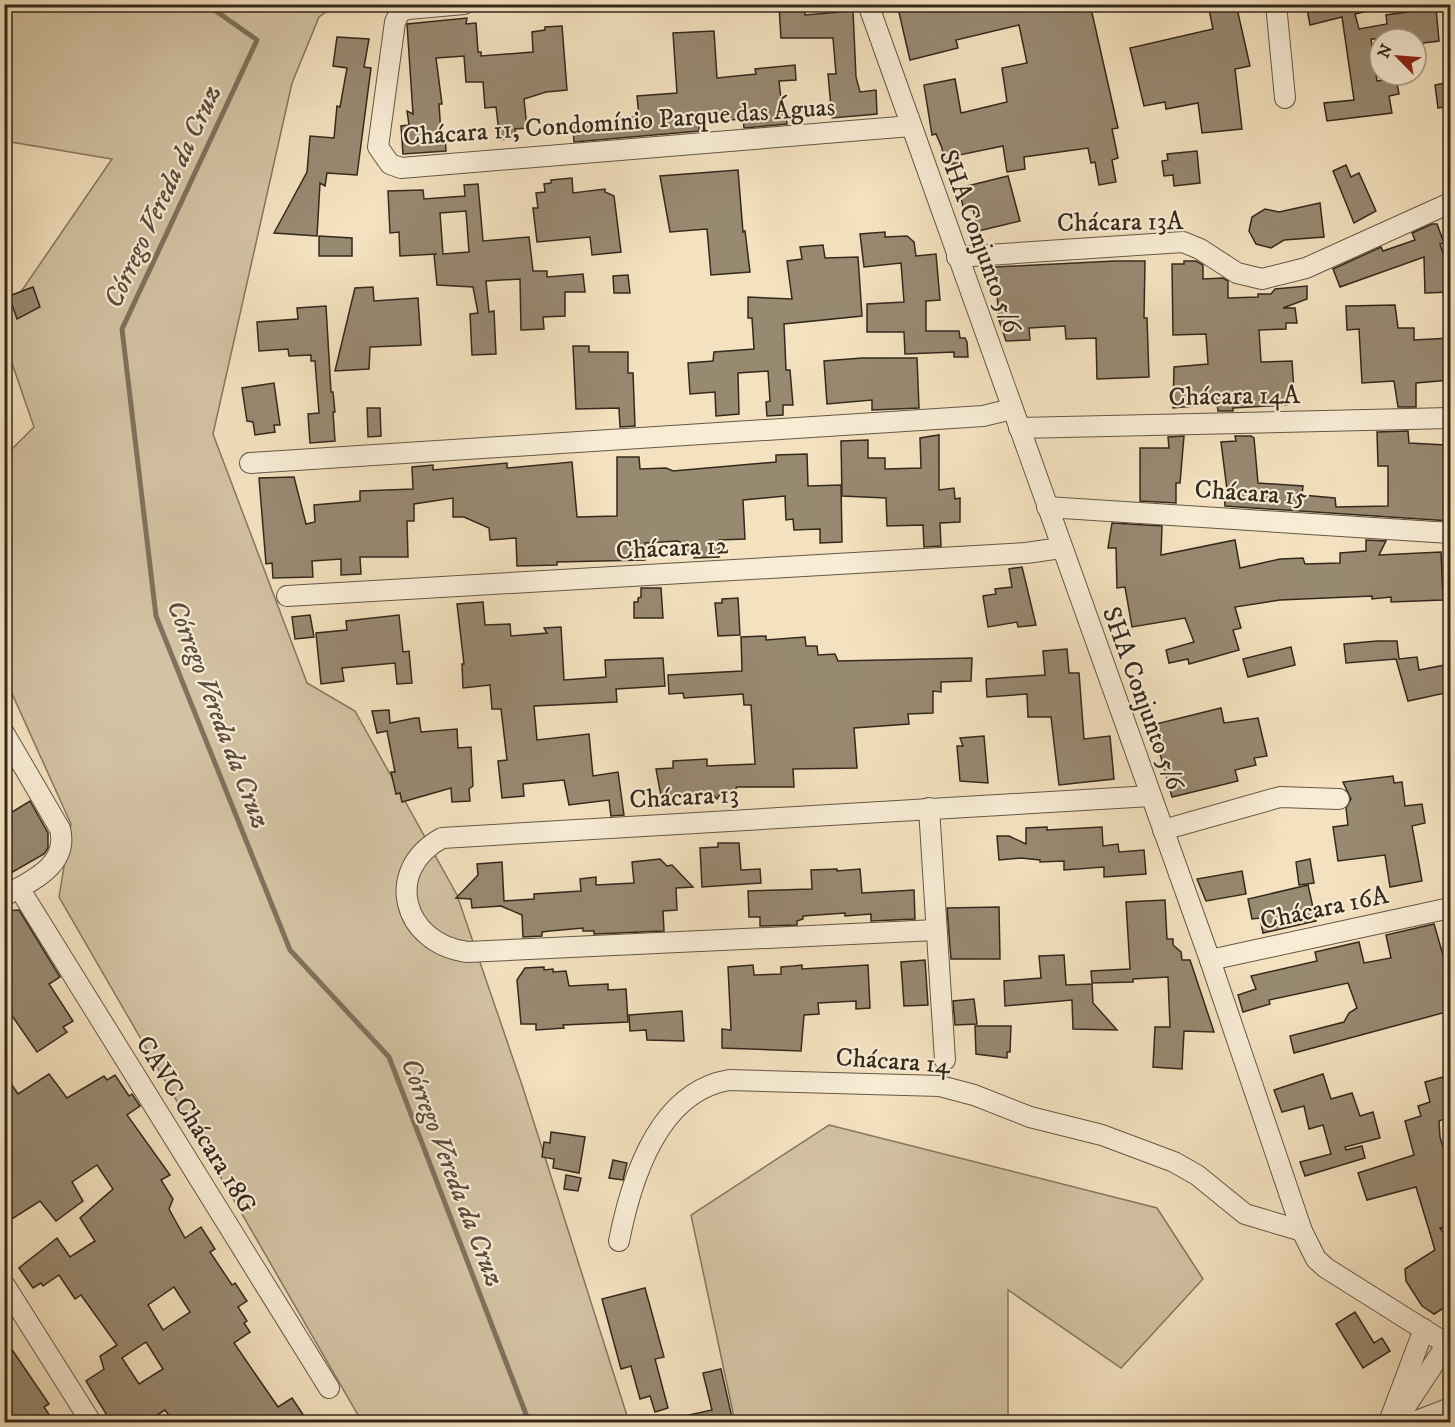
<svg xmlns="http://www.w3.org/2000/svg" width="1455" height="1427" font-family="'IM FELL DW Pica',serif">
<rect width="100%" height="100%" fill="#f4e1bf"/>
<filter id="stains"><feTurbulence type="fractalNoise" baseFrequency=".00333" numOctaves="4"/><feColorMatrix values="0 0 0 0 .2 0 0 0 0 .09 0 0 0 0 .02 0 0 0 .5 -.17"/></filter>
<radialGradient id="worn" r=".72"><stop offset=".6" stop-color="#630" stop-opacity="0"/><stop offset="1" stop-color="#630" stop-opacity=".3"/></radialGradient>
<g fill="#d3c2a3" stroke="#847660" stroke-width="1.5">
<polygon points="4,5 336,5 319,17 292,83 213,434 307,683 355,711 457,895 522,1085 629,1422 362,1422 59,897 71,824 5,678 5,456 34,427 5,343 5,315 112,159 5,141"/>
<polygon points="829,1125 1157,1208 1203,1279 1121,1368 1008,1290 1008,1422 735,1422 691,1215"/>
</g>
<g fill="none" stroke-linecap="round" stroke-linejoin="round">
<polyline stroke="#80725d" stroke-width="5" points="206,4 257,40 122,329 156,616 290,950 389,1057 529,1422"/>
</g>
<g fill="#988971" stroke="#34291d" stroke-width="1.5" fill-rule="evenodd">
<polygon points="897,4 1090,4 1118,128 1112,129 1118,158 1112,160 1116,182 1099,185 1095,162 1091,163 1088,148 1024,157 1025,169 1007,172 1003,146 959,155 960,163 945,165 942,148 936,134 932,135 924,85 955,79 961,113 1007,102 1002,68 1027,63 1019,25 956,40 958,48 910,60"/>
<polygon points="1208,4 1236,4 1250,66 1235,69 1242,129 1202,133 1198,103 1166,109 1165,102 1144,106 1130,48 1213,29"/>
<polygon points="1306,4 1372,4 1373,10 1355,14 1359,29 1387,24 1386,15 1436,8 1439,41 1416,44 1416,39 1371,39 1377,81 1396,78 1399,94 1389,96 1392,113 1327,121 1324,103 1354,100 1342,17 1310,25"/>
<polygon points="805,5 805,15 853,11 856,77 860,92 876,90 877,114 832,118 828,74 836,74 833,38 781,38 779,7"/>
<polygon points="467,18 466,24 476,23 478,52 481,52 481,56 533,52 532,32 545,30 545,27 562,26 567,90 546,92 524,99 527,128 515,129 516,138 500,140 496,107 485,108 483,82 466,82 464,56 436,58 442,104 439,104 441,134 445,134 446,151 403,154 401,126 409,125 407,111 413,114 407,24"/>
<polygon points="714,31 717,78 756,74 755,69 795,65 796,80 779,81 782,108 785,107 787,124 744,128 743,119 699,122 699,131 574,142 573,127 616,125 616,118 639,117 637,96 677,93 673,33"/>
<polygon points="337,37 369,39 364,67 371,68 357,175 327,173 325,186 320,183 317,236 274,233 307,172 310,136 334,138 337,106 340,107 347,68 333,66"/>
<polygon points="1450,82 1450,106 1438,108 1435,85"/>
<polygon points="1197,151 1200,183 1174,186 1173,175 1164,176 1162,161 1168,160 1167,154"/>
<polygon points="1346,165 1351,177 1359,173 1376,211 1354,223 1333,171"/>
<polygon points="738,170 743,232 745,231 750,272 711,275 707,229 670,232 660,176"/>
<polygon points="1008,176 1020,221 978,231 973,209 964,211 959,188"/>
<polygon points="572,178 573,193 605,189 605,192 614,196 621,252 592,255 590,237 537,242 533,208 538,208 536,193 545,192 544,184 551,183 551,180"/>
<path d="M478 184 483 241 529 237 533 271H547V277L583 274 585 292H565V316L543 317 544 329 521 330 520 279 486 281 489 312 494 311 496 354 472 355 470 314 478 313 473 287 437 285 434 254H437L400 256 399 232 390 233 388 191 423 190 424 199 465 196 464 185ZM466 211 469 252 443 254 440 213Z"/>
<polygon points="1320,203 1324,237 1284,240 1271,248 1256,244 1249,231 1252,217 1265,209 1279,212"/>
<polygon points="1432,224 1437,224 1444,243 1440,244 1450,275 1450,292 1425,293 1424,257 1340,287 1333,269 1381,247 1383,251 1415,240 1412,233"/>
<polygon points="885,232 885,237 907,236 914,242 916,256 936,254 940,300 926,301 926,331 959,331 960,338 965,338 967,342 968,357 954,357 954,352 905,354 904,332 867,332 867,304 904,302 901,263 864,267 860,234"/>
<polygon points="319,236 352,238 352,256 319,256"/>
<polygon points="823,245 825,258 858,257 862,316 784,324 786,370 790,370 793,405 783,405 783,415 767,416 766,402 770,401 768,371 738,373 739,414 716,416 715,392 690,394 688,363 713,361 714,352 754,349 752,318 748,318 748,297 792,299 787,261 802,259 800,247"/>
<polygon points="1115,261 1145,261 1144,318 1147,318 1149,377 1097,379 1096,338 1066,339 1065,326 1029,328 1030,340 1006,341 999,320 995,267"/>
<polygon points="1184,261 1196,261 1203,265 1203,279 1223,278 1228,281 1228,298 1258,297 1258,294 1271,294 1275,289 1307,286 1307,299 1283,308 1295,308 1297,323 1286,323 1286,329 1259,330 1261,362 1292,361 1294,391 1290,391 1291,397 1287,397 1287,405 1233,408 1233,411 1218,411 1217,404 1173,408 1174,367 1208,364 1206,334 1173,335 1172,264 1184,264"/>
<polygon points="628,275 630,293 614,293 613,276"/>
<polygon points="33,287 40,307 17,319 9,296"/>
<polygon points="373,287 374,301 418,298 421,345 370,347 369,369 335,371 355,288"/>
<polygon points="1395,305 1398,328 1414,328 1414,340 1450,338 1450,380 1416,383 1416,407 1398,407 1394,381 1362,383 1359,329 1347,330 1346,306"/>
<polygon points="326,306 331,392 333,392 335,412 333,412 335,441 310,443 308,414 319,413 315,361 311,361 311,355 289,356 288,349 259,351 257,322 298,319 297,308"/>
<polygon points="573,346 589,346 589,352 628,352 628,373 633,373 635,426 620,427 619,408 576,409"/>
<polygon points="862,358 917,358 919,408 872,410 872,400 827,404 824,361"/>
<polygon points="274,383 280,425 274,425 275,432 255,435 253,422 247,421 242,388"/>
<polygon points="367,408 380,408 381,436 368,437"/>
<polygon points="1408,431 1409,443 1446,445 1447,468 1450,468 1450,521 1225,506 1224,490 1227,490 1221,442 1236,441 1235,436 1251,436 1254,438 1258,483 1303,486 1302,495 1335,498 1336,507 1388,506 1388,466 1378,466 1377,432"/>
<polygon points="939,435 939,490 954,488 955,499 960,498 960,522 940,523 941,546 924,547 923,525 887,526 886,498 842,496 841,441 868,440 868,458 885,458 885,469 921,468 920,438"/>
<polygon points="1184,436 1180,483 1176,483 1176,503 1140,501 1140,448 1169,448 1168,437"/>
<polygon points="807,454 808,486 841,485 842,542 820,543 820,529 794,530 793,519 786,520 785,496 743,500 745,539 719,540 719,557 694,558 694,553 681,554 681,543 678,541 645,543 645,560 557,562 557,565 517,566 516,538 490,540 489,528 464,517 453,517 453,498 414,504 414,521 407,521 408,557 360,557 361,574 341,575 341,559 312,561 313,577 273,578 272,563 266,564 259,478 294,477 306,524 315,522 314,505 360,501 360,491 413,489 412,467 433,465 433,470 507,463 507,468 572,462 577,517 617,516 617,457 639,457 640,469 666,468 673,471 776,462 776,455"/>
<polygon points="1112,523 1162,526 1161,555 1235,540 1240,568 1280,559 1303,558 1305,564 1340,563 1340,553 1366,551 1366,540 1386,541 1379,555 1441,552 1443,600 1391,602 1391,597 1372,599 1372,596 1280,600 1235,607 1241,628 1233,630 1239,650 1189,664 1188,659 1169,663 1166,650 1194,642 1185,618 1132,627 1125,587 1117,588 1116,548 1108,548"/>
<polygon points="1022,567 1036,625 1018,627 1017,622 988,627 983,596 996,594 995,589 1012,587 1009,569"/>
<polygon points="641,588 661,588 663,618 634,618 634,602 638,602 638,598 641,597"/>
<polygon points="738,598 740,635 718,636 715,603 722,603 722,599"/>
<polygon points="483,602 485,625 510,624 511,636 547,633 544,628 561,627 564,680 606,677 605,660 663,658 665,686 616,689 617,702 534,706 537,740 589,734 593,776 618,772 624,815 611,816 609,800 569,805 564,780 523,784 524,796 502,798 498,761 507,760 501,709 492,709 490,685 463,688 462,664 464,664 457,604"/>
<polygon points="310,615 314,637 295,639 292,617"/>
<polygon points="399,615 403,652 409,651 412,683 397,684 395,663 342,668 344,681 321,684 316,633 347,630 346,621"/>
<polygon points="766,636 766,640 805,637 806,646 817,646 818,655 835,654 838,661 972,658 971,681 941,682 941,692 933,691 933,713 908,714 909,724 854,728 857,768 793,769 794,787 737,787 732,794 720,794 717,799 713,795 661,796 656,769 673,768 673,761 707,759 707,766 755,764 751,705 744,705 743,694 684,698 683,693 669,694 668,675 742,671 741,637"/>
<polygon points="1377,641 1397,641 1399,659 1417,657 1419,670 1450,664 1450,692 1408,701 1396,659 1346,663 1344,644"/>
<polygon points="1291,647 1295,665 1248,677 1243,659"/>
<polygon points="1067,649 1069,673 1079,673 1084,739 1110,736 1114,779 1059,785 1051,717 1028,717 1027,694 987,697 986,679 1045,675 1043,651"/>
<polygon points="1221,708 1224,723 1258,718 1267,756 1254,758 1256,765 1235,770 1238,781 1172,797 1152,725"/>
<polygon points="389,710 390,723 415,718 419,718 421,732 457,729 458,748 471,747 473,786 469,789 470,801 452,802 451,788 402,802 400,793 396,794 391,772 395,772 387,731 377,733 372,711"/>
<polygon points="984,736 988,783 960,781 957,746 963,746 960,738"/>
<polygon points="1393,776 1394,783 1402,782 1405,806 1422,804 1425,823 1412,826 1422,881 1390,887 1385,855 1338,861 1333,827 1348,825 1346,808 1351,799 1343,782"/>
<polygon points="30,801 48,833 48,848 44,854 4,877 4,817"/>
<polygon points="1047,827 1047,830 1102,827 1103,846 1118,844 1119,852 1144,850 1146,874 1104,877 1104,867 1064,870 1064,861 1040,862 1040,860 1021,858 999,860 997,836 1009,836 1026,844 1026,828"/>
<polygon points="718,843 739,843 741,870 760,869 761,883 702,887 700,848 718,847"/>
<polygon points="660,859 667,866 672,865 693,887 676,888 677,910 663,911 664,931 594,934 594,931 583,931 583,928 550,931 542,932 542,936 523,937 522,915 501,906 472,908 471,899 456,898 478,875 477,864 502,862 504,901 534,899 534,894 581,891 580,879 596,877 596,885 634,883 632,862"/>
<polygon points="1310,859 1314,883 1299,885 1296,862"/>
<polygon points="837,869 837,871 860,869 862,893 914,890 915,919 871,921 871,914 845,916 845,913 803,916 803,919 797,921 797,925 760,926 760,917 749,917 748,891 812,889 811,870"/>
<polygon points="1242,871 1246,894 1206,901 1197,879"/>
<polygon points="1308,885 1316,921 1263,933 1260,918 1252,919 1248,899"/>
<polygon points="1165,900 1167,939 1173,939 1173,945 1181,952 1182,960 1190,960 1214,1032 1184,1031 1182,1069 1153,1067 1155,1027 1170,1027 1168,977 1133,979 1133,982 1092,983 1091,971 1130,969 1126,902"/>
<polygon points="999,907 1000,959 951,959 947,908"/>
<polygon points="19,910 60,977 49,984 73,1021 63,1027 67,1032 37,1052 4,1004 4,911"/>
<polygon points="1434,924 1450,979 1450,1011 1294,1053 1290,1036 1344,1022 1349,1013 1357,1008 1348,983 1269,1000 1270,1004 1243,1012 1238,995 1256,989 1251,976 1317,961 1315,952 1359,942 1364,963 1391,958 1386,935"/>
<polygon points="1064,955 1066,985 1092,984 1093,1003 1117,1030 1073,1029 1072,1000 1005,1006 1004,981 1041,978 1039,956"/>
<polygon points="925,960 928,1005 904,1006 901,962"/>
<polygon points="753,965 754,975 781,974 781,967 793,966 802,965 802,969 868,965 870,1008 856,1009 856,1001 818,1003 819,1014 804,1015 801,1051 722,1048 722,1029 731,1030 728,967"/>
<polygon points="544,967 544,970 553,969 553,972 566,971 569,986 608,984 608,990 626,989 628,1022 563,1025 564,1028 536,1030 536,1024 521,1024 517,980 525,968"/>
<polygon points="974,999 977,1024 955,1025 953,1001"/>
<polygon points="682,1011 684,1041 647,1040 646,1030 630,1031 629,1015"/>
<polygon points="975,1026 1011,1026 1010,1052 1007,1052 1007,1058 976,1054"/>
<path d="M4 1073 18 1094 49 1074 67 1098 104 1076 107 1080 115 1075 129 1096 132 1094 140 1106 127 1115 170 1175 161 1180 173 1199 169 1209 175 1220 185 1238 201 1227 215 1249 210 1252 232 1285 235 1283 247 1301 238 1307 247 1321 244 1323 250 1332 234 1343 278 1407 292 1398 308 1422H219L215 1417 206 1422H174L165 1410 146 1422H111L86 1381 104 1369 100 1356 117 1345 81 1295 75 1299 59 1275 43 1286 41 1283 33 1288 19 1268 57 1238 70 1257 95 1241 80 1218 113 1189 97 1165 72 1182 83 1201 56 1221 40 1201 4 1224ZM174 1287 190 1312 163 1330 148 1305ZM146 1342 163 1369 139 1384 122 1358Z"/>
<polygon points="1323,1074 1331,1099 1352,1093 1360,1116 1373,1112 1380,1138 1345,1147 1346,1150 1362,1146 1365,1158 1305,1176 1300,1162 1331,1154 1323,1125 1309,1129 1304,1106 1282,1112 1274,1090"/>
<polygon points="1450,1075 1450,1117 1439,1121 1440,1137 1450,1171 1450,1227 1440,1228 1450,1244 1450,1304 1434,1314 1422,1306 1406,1281 1405,1269 1435,1250 1416,1187 1367,1200 1358,1173 1414,1155 1405,1121 1421,1116 1418,1106 1430,1102 1425,1082"/>
<polygon points="551,1132 585,1137 579,1173 553,1168 554,1159 542,1157 544,1142 550,1143"/>
<polygon points="613,1160 627,1163 623,1180 609,1178"/>
<polygon points="566,1175 581,1178 578,1191 564,1189"/>
<polygon points="645,1288 664,1357 655,1359 668,1408 655,1412 650,1396 640,1399 631,1366 621,1369 602,1299"/>
<polygon points="1355,1312 1374,1343 1382,1338 1390,1351 1363,1368 1336,1324"/>
<polygon points="4,1338 49,1404 44,1407 54,1422 16,1422 4,1405"/>
<polygon points="721,1369 733,1422 685,1422 684,1416 712,1410 703,1373"/>
</g>
<g fill="none" stroke-linecap="round" stroke-linejoin="round">
<g stroke="#645746" stroke-width="22">
<g id="minor">
<polyline points="464,4 408,9 400,12 395,22 378,147 390,164 401,168 911,126"/>
<polyline points="868,4 1210,960 1302,1231 1316,1259 1326,1268 1450,1346"/>
<polyline points="1276,4 1285,98"/>
<polyline points="957,257 1183,242 1200,249 1237,273 1262,279 1306,268 1450,203"/>
<polyline points="1019,428 1450,418"/>
<polyline points="250,463 983,416 1012,409"/>
<polyline points="1047,507 1450,533"/>
<polyline points="287,596 1026,553 1061,548"/>
<path d="M4 733 60 829C69 865 32 881 4 896"/>
<polyline points="929,808 945,1060"/>
<polyline points="1163,830 1280,797 1339,799"/>
<polyline points="19,888 329,1388"/>
<path d="M936 930 467 952C402 943 383 870 442 838L1151 796"/>
<polyline points="1210,960 1450,908"/>
<path d="M619 1241C631 1180 658 1092 729 1080L940 1086 974 1095 1030 1117 1102 1135 1174 1162 1197 1175 1245 1214 1302 1231"/>
<polyline points="4,1284 91,1422"/>
<polyline points="1400,1415 1447,1344"/>
<polyline points="1389,1422 1424,1329"/>
<polyline points="1414,1422 1450,1408"/>
</g>
</g>
<use href="#minor" stroke="#f8ecd5" stroke-width="20"/>
</g>
<g text-anchor="middle" stroke-width="4.5" stroke-linejoin="round" paint-order="stroke">
<g font-size="26" fill="#34291d" stroke="#f8ecd5">
<text transform="translate(619 121) rotate(-4)" y="9">Chácara 11, Condomínio Parque das Águas</text>
<text transform="translate(1120 221) rotate(-1)" y="9">Chácara 13A</text>
<text transform="translate(981 241) rotate(70)" y="9">SHA Conjunto 5/6</text>
<text transform="translate(1234 395) rotate(-1)" y="9">Chácara 14A</text>
<text transform="translate(1251 492) rotate(4)" y="9">Chácara 15</text>
<text transform="translate(672 547) rotate(-3)" y="9">Chácara 12</text>
<text transform="translate(1144 698) rotate(70)" y="9">SHA Conjunto 5/6</text>
<text transform="translate(684 796) rotate(-3)" y="9">Chácara 13</text>
<text transform="translate(1324 907) rotate(-12)" y="9">Chácara 16A</text>
<text transform="translate(893 1060) rotate(4)" y="9">Chácara 14</text>
<text transform="translate(197 1124) rotate(58)" y="9">CAVC Chácara 18G</text>
</g>
<g font-size="27" font-style="italic" fill="#5a4d3d" stroke="#f8ecd5">
<text transform="translate(162 196) rotate(-65)" y="9">Córrego Vereda da Cruz</text>
<text transform="translate(219 714) rotate(69)" y="9">Córrego Vereda da Cruz</text>
<text transform="translate(453 1172) rotate(69)" y="9">Córrego Vereda da Cruz</text>
</g>
</g>
<rect width="1455" height="1427" fill="none" stroke="#f4e1bf" stroke-width="24"/>
<rect x="6" y="6" width="1443" height="1415" fill="none" stroke="#34291d" stroke-width="3"/>
<rect x="12" y="12" width="1431" height="1403" fill="none" stroke="#34291d" stroke-width="1.5"/>
<g transform="translate(1398 57) rotate(295)"><circle r="28" fill="#f8ecd5" stroke="#aa9e8b" stroke-width="1.5"/>
<path d="M0-4.5L10 22L0 15L-10 22Z" fill="#8f2418"/>
<text y="-9" font-size="16" font-weight="bold" text-anchor="middle" fill="#34291d">N</text>
</g>
<rect width="100%" height="100%" filter="url(#stains)"/>
<rect width="100%" height="100%" fill="url(#worn)"/>
</svg>
